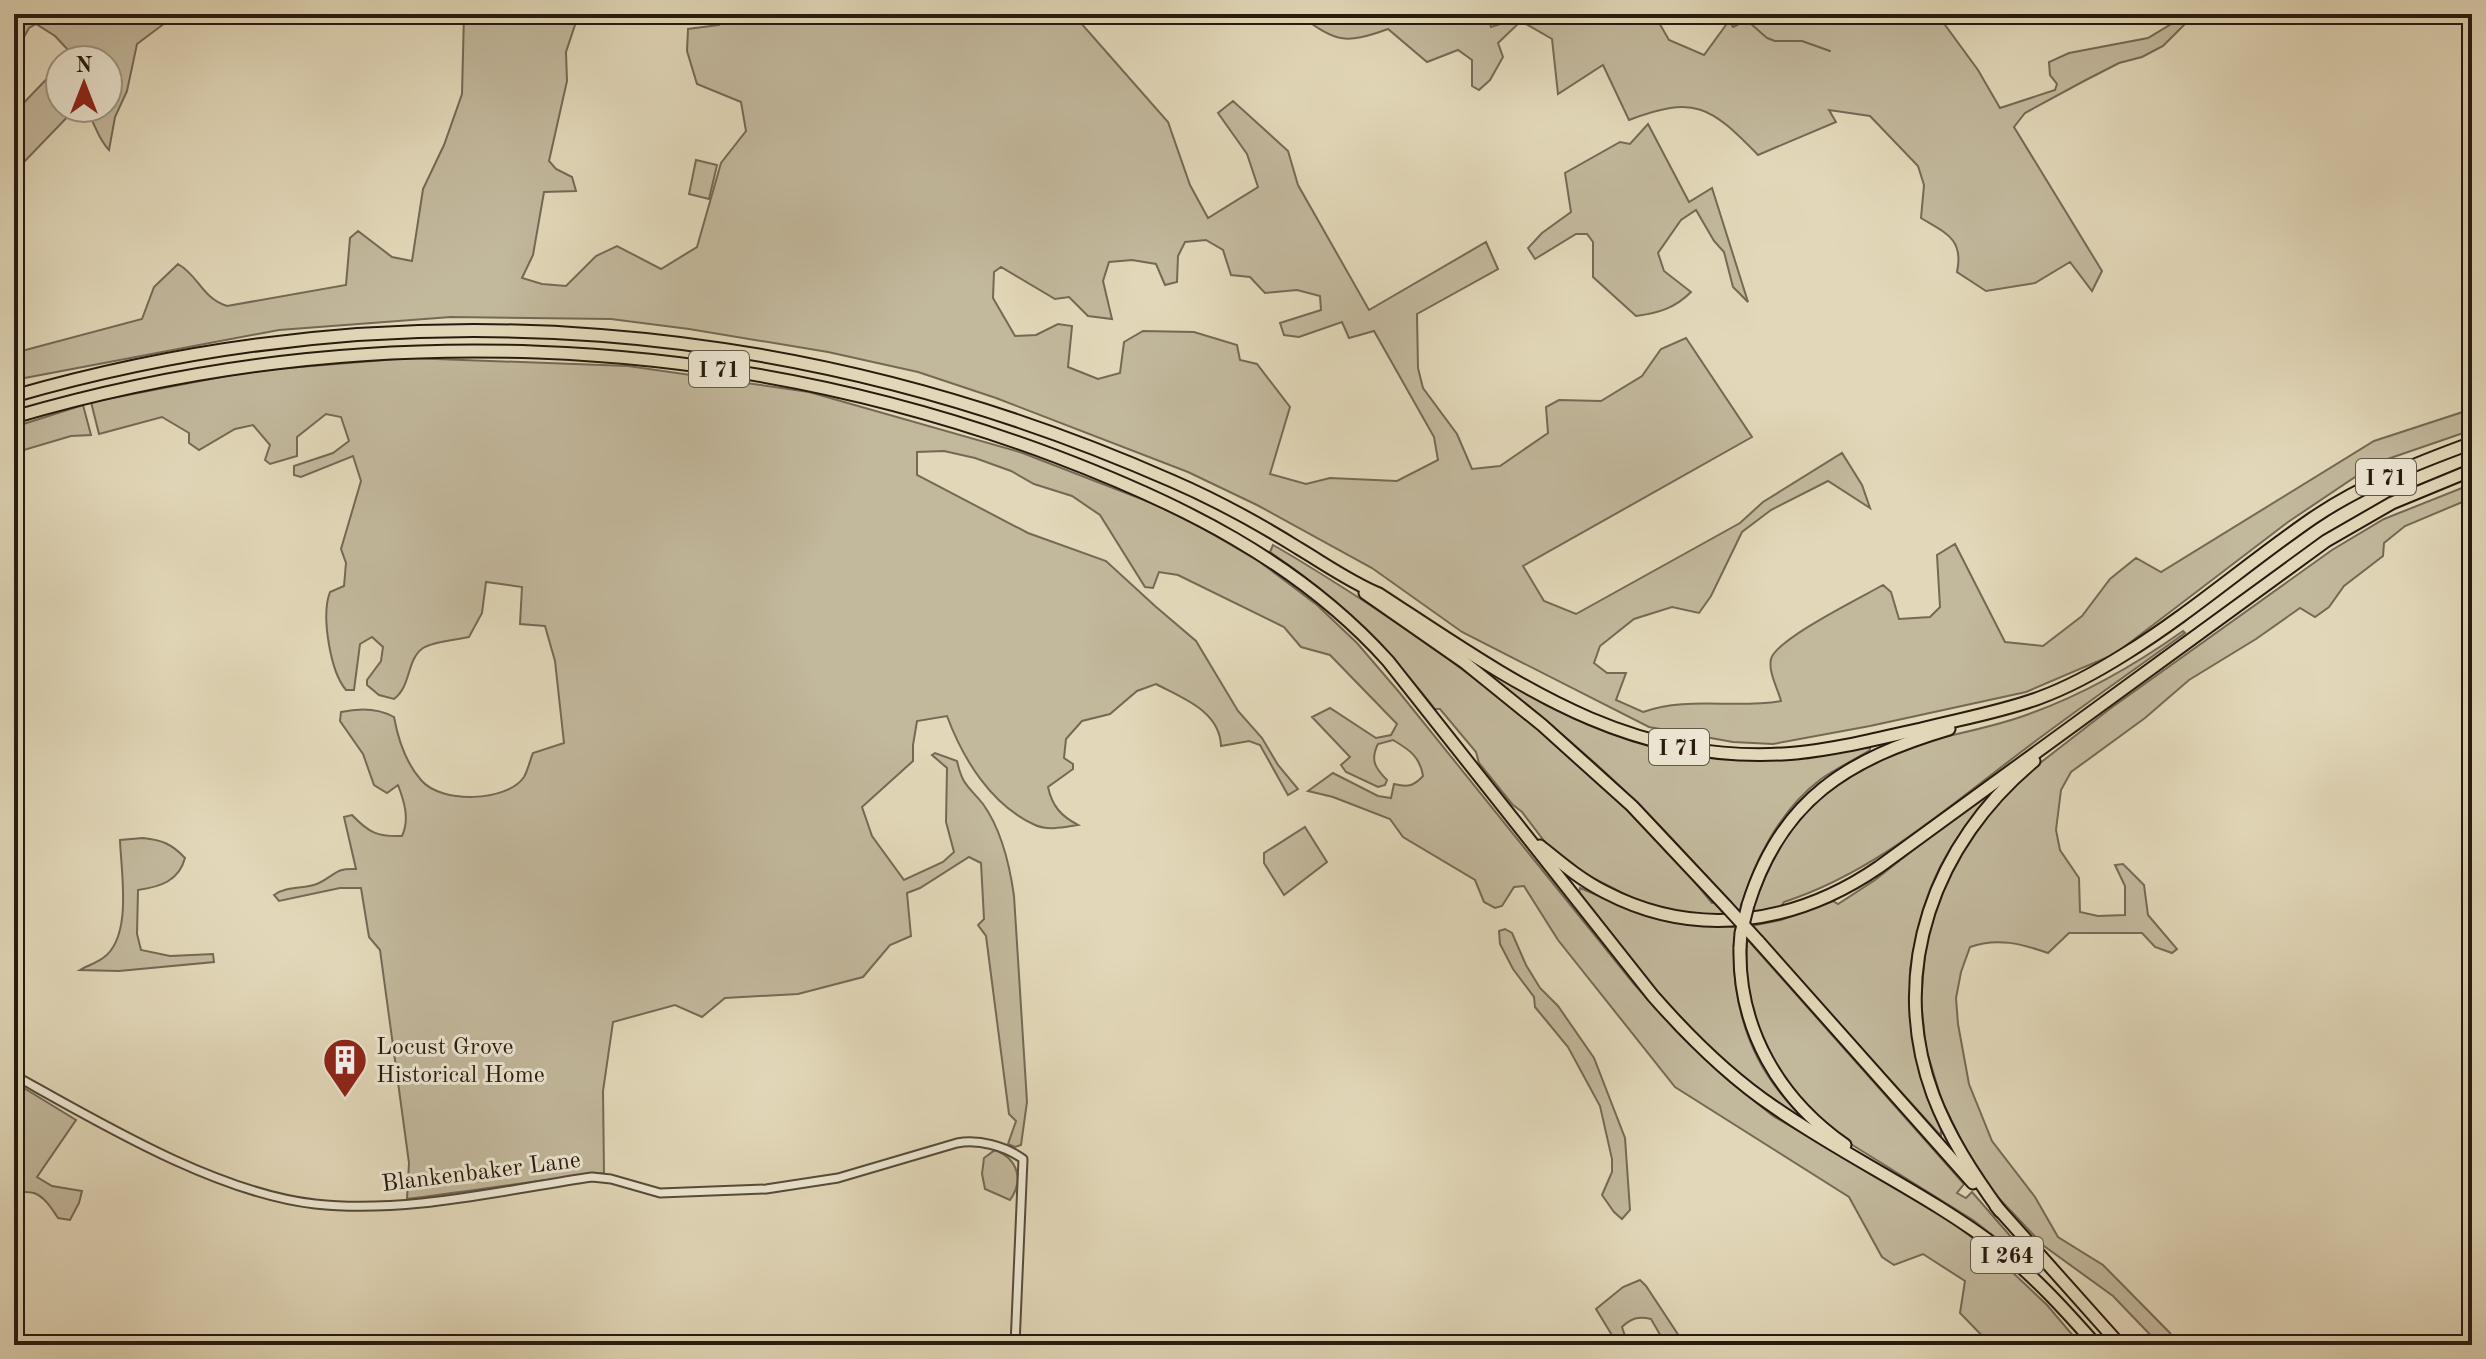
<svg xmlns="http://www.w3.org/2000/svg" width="2486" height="1359" font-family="'Old Standard TT',serif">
<rect width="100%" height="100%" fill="#e2d8b9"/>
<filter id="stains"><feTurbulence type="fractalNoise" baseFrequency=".0025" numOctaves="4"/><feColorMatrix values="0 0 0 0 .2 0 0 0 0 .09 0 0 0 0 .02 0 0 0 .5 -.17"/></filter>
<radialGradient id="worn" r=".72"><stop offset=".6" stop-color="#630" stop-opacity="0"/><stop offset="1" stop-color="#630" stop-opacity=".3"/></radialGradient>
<g fill="#c2b89c" stroke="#746955" stroke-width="2" fill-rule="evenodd">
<path d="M14 14H177L137 44 127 91 115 117 109 150C97 138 95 122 85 108H108V60H65L71 53 55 36 36 24 29 28 14 55Z"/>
<path d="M464 14H634L635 18 628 22 578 16 566 52 567 81 549 161 556 169 572 177 576 191 544 192 533 255 522 278 542 284 566 286 596 256 617 246 661 269 697 247 721 163 746 131 741 102 697 84 687 51 688 29 719 25 716 14H1073L1168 122 1190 185 1208 218 1258 187 1247 154 1218 113 1233 101 1288 151 1298 185 1369 310 1486 242 1498 269 1417 314 1418 368 1423 388 1457 434 1472 469 1500 466 1548 433 1546 407 1559 400 1601 401 1642 376 1661 349 1686 338 1752 437 1523 566 1544 601 1576 614 1740 523 1763 502 1842 453 1862 485 1870 508 1828 481 1771 510 1742 532 1711 596 1699 613 1672 607 1634 619 1600 646 1594 663 1607 673H1626L1616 700 1643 712C1687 696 1735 709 1781 701 1778 689 1768 672 1771 659 1776 639 1862 597 1883 585L1891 592 1899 619 1930 617 1940 607 1937 555 1955 544 2005 642 2043 646 2082 616 2110 579 2136 558 2161 572 2374 441 2472 409V430L2376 463 2288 522 2115 654 2026 692 1870 726 1773 744 1733 742 1649 727 1462 632 1372 568 1257 505 1188 472 996 398 918 372 828 352 689 329 611 319 451 317 279 330 14 380V353L142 319 154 287 178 264C199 276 202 298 227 306L346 285 350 238 358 231 392 257 412 261 423 189 444 145 462 94ZM1206 240 1223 250 1231 275 1250 277 1265 293 1297 290 1320 296 1321 310 1280 323 1284 335 1299 337 1342 322 1349 338 1374 331 1434 437 1438 460 1397 481 1330 478 1306 484 1270 474 1290 407 1257 364 1240 360 1237 345 1194 332 1143 331 1124 342 1120 373 1098 379 1068 367 1072 326 1058 324 1036 335 1015 336 993 298 994 272 1001 267 1055 299 1069 297 1088 316 1112 319 1103 281 1109 262 1132 260 1156 264 1165 285 1177 282 1178 256 1185 242Z"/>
<path d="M1298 14H1487L1491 27 1532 14H1654L1669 40 1704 55 1734 14H1937L1978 70 2000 108 2055 90 2057 84 2050 75 2049 62 2069 53 2148 38 2178 20 2194 15 2163 46 2142 57 2119 63 2084 81 2025 113 2014 127 2102 271 2092 291 2070 262 2035 283 1986 291 1957 272C1964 239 1946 233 1921 218L1924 185 1918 166 1870 116 1829 110 1836 122 1758 155C1710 106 1695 95 1629 120L1603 65 1558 94 1552 39 1521 21 1498 43 1503 57 1490 80 1479 90 1472 86V60L1458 50 1427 62 1388 29C1344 45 1336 42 1298 14Z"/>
<polygon points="60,65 60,108 76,108 22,164 14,184 14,113"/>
<path d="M1648 124 1689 202 1712 188 1748 302 1733 287 1724 252 1714 241 1696 210 1681 220 1658 253 1664 271 1691 292C1675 308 1659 313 1636 316L1593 277V242L1587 234H1576L1535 259 1528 248 1542 233 1571 212 1565 173 1620 142 1630 144Z"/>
<polygon points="696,160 717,165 709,199 689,194"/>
<path d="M409 358 628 366 809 392 1020 452 1175 512 1260 562 1317 605 1357 643 1399 692 1634 984 1680 1035 1727 1079 1773 1116 1944 1216 1991 1252 2047 1305 2081 1345H1991L1960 1313 1965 1281 1923 1254 1894 1265 1882 1257 1849 1197 1675 1087 1558 940 1524 886 1514 887 1502 906 1495 908 1484 902 1475 880 1403 837 1390 819 1333 797 1308 791 1333 773 1378 796 1391 798 1394 784C1407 787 1413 787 1423 776 1420 757 1410 750 1393 740L1378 744C1370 760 1375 768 1387 780L1385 785 1378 787 1346 772 1341 765 1350 757 1312 717 1330 708 1376 738 1391 735 1397 724 1330 655 1301 647 1284 627 1178 575 1159 572 1153 588 1145 587 1100 515 1072 496 1034 484 1011 471 975 458 944 451 917 452V475L1028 533 1106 561 1155 606 1196 641 1238 711 1262 738 1278 765 1298 789 1288 795 1260 745 1249 741 1221 746C1220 711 1182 698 1156 684L1137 691 1110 714 1082 721 1066 739 1064 758 1073 764V769L1048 787C1052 806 1061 816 1078 825 1065 827 1048 831 1035 825 991 805 963 759 947 716L917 721 913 745V761L862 807 872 836 904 880 943 862 954 852 946 822 947 768 932 755 935 753 957 761C963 787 968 785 983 804 1001 829 1010 867 1014 896L1027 1102 1021 1145 1015 1147 1008 1144 1016 1121 1009 1114 986 936 978 925 984 919 981 863 969 857 920 888 907 893 911 936 890 945 863 977 798 994 725 998 702 1017 675 1005 613 1022 603 1091 604 1173C538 1180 473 1191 407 1199L409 1163 380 950 369 937 361 888H340L279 901 274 895C288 885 304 890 319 883 337 874 335 868 356 869L344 817 352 815C369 833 378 837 402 836 410 819 404 801 398 785L387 793 374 785 363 754 340 721 341 712C359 708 378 708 394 717 398 739 406 763 421 780 441 804 507 802 524 777 528 770 530 760 533 753L564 743 555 661 545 626 520 624 522 587 486 582 482 613 469 637C456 640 434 641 423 648 406 660 412 685 394 699L379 695 367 685V680L381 661 383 647 372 637 360 644 354 690H346C330 671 321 615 330 592L344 586 346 563 341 549 361 481 353 456 301 477 294 475V466L333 453 349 441 341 417 326 414 297 437V456L270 464 265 460 270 445 253 425 235 429 199 450 189 443V433L162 417 99 434 91 402 252 371Z"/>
<polygon points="83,405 91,435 71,436 14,453 14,427"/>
<path d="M2472 484V498L2405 526 2384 543 2383 556 2344 586 2329 607 2315 617 2300 608 2256 639 2189 680 2145 718 2071 772 2061 790 2056 830 2060 850 2079 878 2080 912 2098 916 2125 915V886L2115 865 2123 864 2144 885 2148 915 2177 949 2172 953 2155 947 2142 933H2069L2048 953C2022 944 1997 937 1970 947L1961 972 1956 998 1958 1024 1969 1084 1992 1141 2035 1197 2058 1237 2103 1265 2169 1332 2179 1345H2160L2113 1296 2044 1246 1994 1193 1964 1146 1942 1101 1926 1049 1921 1001 1926 939 1954 860 1988 810 2022 777 2111 708 2332 550 2384 519Z"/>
<path d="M1273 545C1305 563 1336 583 1367 603 1491 684 1619 787 1712 903L1714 902 1727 916 1691 914 1640 902 1589 876 1567 862 1548 846 1522 812 1512 804 1479 763 1476 752 1440 709H1435C1385 646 1337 597 1270 552Z"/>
<path d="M2183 631 2185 633C2131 672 2075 711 2021 752 1947 808 1874 873 1784 902L1780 908 1752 912C1758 889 1765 866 1778 845 1806 796 1870 756 1923 742 1958 733 1995 727 2029 714 2085 694 2135 665 2183 631Z"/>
<path d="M1469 659 1546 705 1575 719 1657 748 1712 756 1825 755 1865 748H1870V750C1854 760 1837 768 1821 779 1780 810 1752 863 1740 912 1707 878 1675 840 1640 806 1587 752 1528 706 1469 659Z"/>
<path d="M1987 792 1990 795C1941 852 1921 896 1910 970L1912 971V1009L1920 1075 1941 1130V1136L1751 926 1781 920 1833 901 1838 904 1875 880Z"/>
<polygon points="1305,827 1327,862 1284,895 1264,863 1264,853"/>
<path d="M143 838C162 840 172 844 185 858 179 881 160 887 138 890L137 934 141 950 170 956 213 954 214 962 119 971 80 970C87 966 96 963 103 958 133 937 121 872 120 840Z"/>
<path d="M1580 888 1650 917 1684 924 1736 927C1728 986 1744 1050 1783 1096 1792 1108 1806 1115 1813 1128L1748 1082 1707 1047 1705 1042C1659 996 1618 947 1579 893Z"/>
<polygon points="1505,929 1512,933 1526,965 1540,988 1558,1006 1594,1058 1625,1138 1630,1210 1622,1219 1614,1212 1602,1195 1612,1172 1612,1159 1600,1106 1568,1047 1535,1007 1534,997 1513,969 1500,944 1499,931"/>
<polygon points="1747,939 1964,1184 1957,1193 1966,1198 1972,1192 2038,1268 2037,1270 1973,1220 1846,1141 1795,1096 1756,1030 1746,980"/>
<path d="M14 1082 76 1120 37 1177 52 1186 82 1191 79 1203 70 1220 58 1218C52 1209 45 1197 34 1193 27 1191 21 1193 14 1190V1171L20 1166 14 1161Z"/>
<path d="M995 1150C1018 1159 1024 1180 1010 1200L985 1189 982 1174 984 1158Z"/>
<path d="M1640 1280 1646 1286 1685 1345H1666L1651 1319C1639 1316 1631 1318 1622 1327L1628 1345H1618L1596 1309 1623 1287Z"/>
</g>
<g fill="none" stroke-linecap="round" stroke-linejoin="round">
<polyline stroke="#716552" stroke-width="2" points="1725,14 1733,27 1743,22 1750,23 1767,38 1775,41 1802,41 1830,51"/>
<g stroke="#564a39" stroke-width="11">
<path id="tertiary" d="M14 1075C100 1123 217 1193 315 1204 407 1214 502 1190 592 1177L611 1179 660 1193 766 1189 838 1178 957 1143C979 1139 1005 1146 1023 1159L1015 1345"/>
</g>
<g stroke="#271a0e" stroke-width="15">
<g id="motorway">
<path d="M14 396C403 284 803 318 1172 481 1216 500 1258 523 1298 548 1325 564 1350 582 1379 594 1511 680 1628 768 1796 753 1838 749 1880 738 1921 729 1960 719 2001 712 2039 698 2069 687 2098 671 2125 654 2191 613 2249 562 2313 518 2362 485 2417 463 2472 443"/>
<path d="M14 417C355 317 722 331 1055 456 1179 503 1298 561 1388 661L1653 996C1689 1037 1728 1076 1774 1107 1847 1158 1930 1195 2001 1250 2036 1278 2066 1311 2096 1345"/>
<polyline points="1365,593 1464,662 1542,725 1632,806 1726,906"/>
<path d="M1540 846C1561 863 1581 880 1605 892 1697 940 1796 924 1879 867L2326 541 2392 503 2472 470"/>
<path d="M1748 905C1781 799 1848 759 1949 729"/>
<polyline points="1758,941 1973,1183"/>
<path d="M1740 947C1738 1029 1779 1099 1845 1145"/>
<polyline points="1996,1206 2120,1345"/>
<path d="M2000 1211C1973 1174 1949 1137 1933 1095 1887 970 1935 843 2034 761"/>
</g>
</g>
<use href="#tertiary" stroke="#ece6d2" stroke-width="7"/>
<use href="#motorway" stroke="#e2d8b9" stroke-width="11"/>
<g stroke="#271a0e" stroke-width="15" stroke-linecap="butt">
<g id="motorway-bridge">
<polyline points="1726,906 1758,941"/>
<polyline points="1740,947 1741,933 1748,905"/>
</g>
</g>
<use href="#motorway-bridge" stroke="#e2d8b9" stroke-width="11"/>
</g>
<defs>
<g id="building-pin" transform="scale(2.3)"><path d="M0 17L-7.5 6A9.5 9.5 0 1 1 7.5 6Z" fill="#8f2418" stroke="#ece6d2"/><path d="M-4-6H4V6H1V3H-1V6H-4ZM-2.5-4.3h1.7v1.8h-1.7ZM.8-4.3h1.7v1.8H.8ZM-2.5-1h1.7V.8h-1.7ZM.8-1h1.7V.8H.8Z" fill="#fff"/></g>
</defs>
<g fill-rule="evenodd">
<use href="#building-pin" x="345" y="1060"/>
</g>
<g text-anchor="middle" stroke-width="6" stroke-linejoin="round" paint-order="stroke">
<g fill="#ece6d2" stroke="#625749" stroke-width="2">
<rect x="689" y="351" width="60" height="36" rx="6"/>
<rect x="2356" y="459" width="60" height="36" rx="6"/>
<rect x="1649" y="729" width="60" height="36" rx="6"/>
<rect x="1971" y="1237" width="72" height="36" rx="6"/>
</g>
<g font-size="22" font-weight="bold" fill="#271a0e">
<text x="719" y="377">I 71</text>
<text x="2386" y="485">I 71</text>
<text x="1679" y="755">I 71</text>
<text x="2007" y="1263">I 264</text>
</g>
<g font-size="24" fill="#271a0e" stroke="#ece6d2" text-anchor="start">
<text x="376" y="1054">Locust Grove<tspan x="376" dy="28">Historical Home</tspan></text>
</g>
<g font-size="24" fill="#271a0e" stroke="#ece6d2">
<text transform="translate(481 1171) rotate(-7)" y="8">Blankenbaker Lane</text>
</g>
</g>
<rect width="2486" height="1359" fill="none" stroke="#e2d8b9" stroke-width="48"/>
<rect x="16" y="16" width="2454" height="1327" fill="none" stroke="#271a0e" stroke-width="4"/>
<rect x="24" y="24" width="2438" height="1311" fill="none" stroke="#271a0e" stroke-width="2"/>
<g transform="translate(84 84)"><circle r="38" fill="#ece6d2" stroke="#9d9484" stroke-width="2"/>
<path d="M0-6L14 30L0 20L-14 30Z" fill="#8f2418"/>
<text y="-12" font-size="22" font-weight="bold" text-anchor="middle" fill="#271a0e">N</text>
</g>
<rect width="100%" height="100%" filter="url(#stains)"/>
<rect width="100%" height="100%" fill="url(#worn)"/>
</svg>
